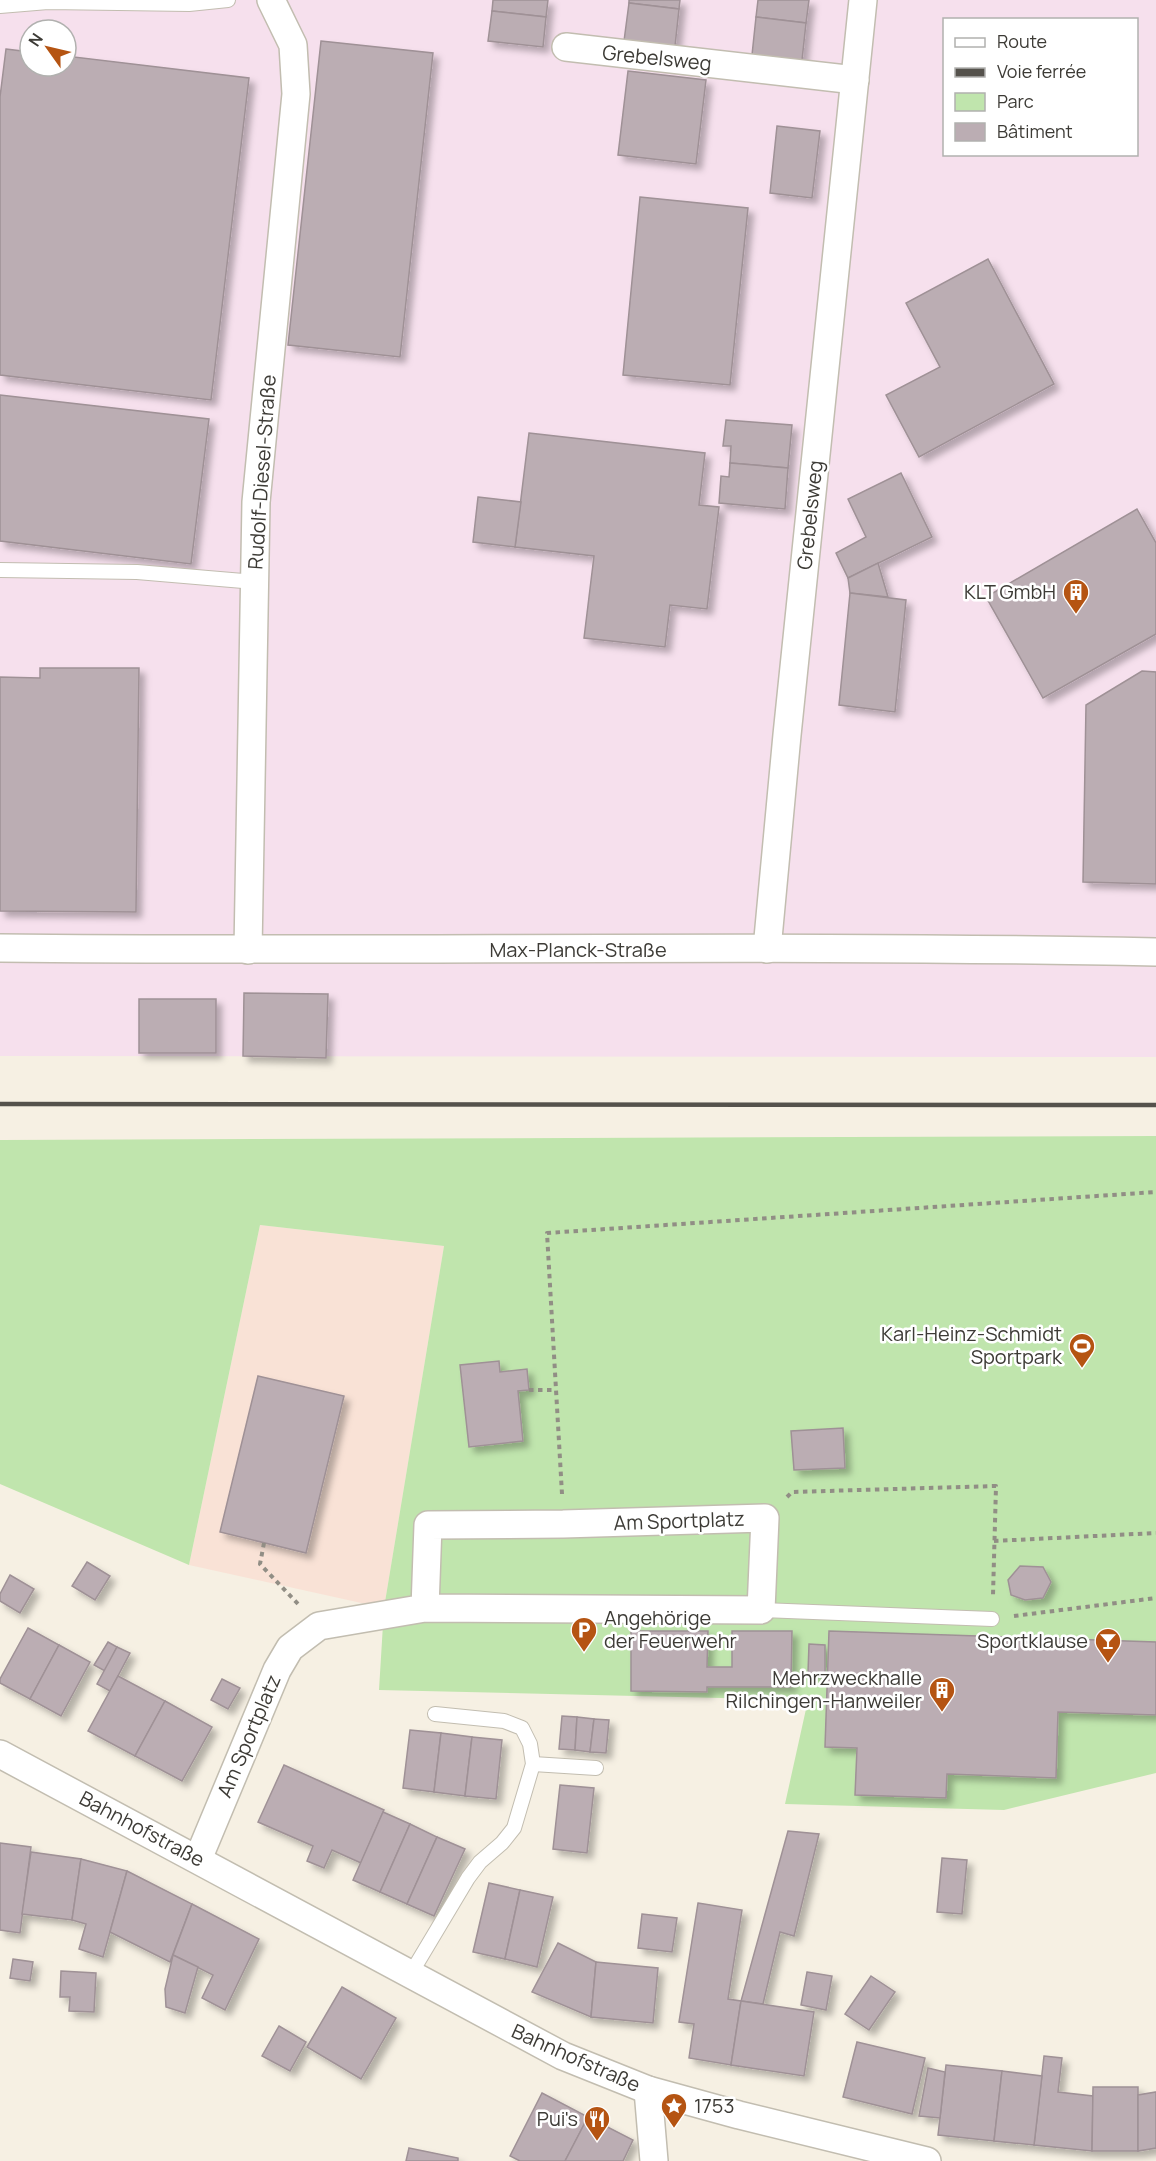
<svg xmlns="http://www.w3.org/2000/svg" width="1156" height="2161" font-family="Manrope,sans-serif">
<defs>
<filter id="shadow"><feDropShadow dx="5.5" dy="5.5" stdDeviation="3" flood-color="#0004"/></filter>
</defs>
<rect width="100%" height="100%" fill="#f6f0e3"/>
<path fill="#f6e0ed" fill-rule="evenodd" d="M0 0H1156V1057L0 1056ZM944 20H1136V154H944ZM30 30H66V66H30Z"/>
<polygon fill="#f9e2d6" points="260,1225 444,1246 384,1608 189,1565"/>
<polygon fill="#c0e5ad" points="1156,1136 1156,1773 1004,1810 785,1804 808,1700 379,1690 384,1608 444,1246 260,1225 189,1565 0,1484 0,1140"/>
<g fill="#bbadb3" stroke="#9f9196" stroke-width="1.5" filter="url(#shadow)">
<polygon points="493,0 548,0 546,17 492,11"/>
<polygon points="629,0 680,0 679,9 629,3"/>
<polygon points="758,0 809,0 806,23 756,17"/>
<polygon points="629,3 679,9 675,46 624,41"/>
<polygon points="492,11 546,17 543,47 488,41"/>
<polygon points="756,17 806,23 802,60 752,55"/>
<polygon points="321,41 433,53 400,357 288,345"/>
<polygon points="6,49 30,52 30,66 66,66 66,56 249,78 211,400 0,375 0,97"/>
<polygon points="628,71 706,80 696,164 618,155"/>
<polygon points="777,126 820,131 812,198 770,193"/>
<polygon points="640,197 748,208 730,385 623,375"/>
<polygon points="988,259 1054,384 919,457 886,395 940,367 906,303"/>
<polygon points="0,395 209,419 191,564 0,541"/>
<polygon points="726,420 792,425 788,468 730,463 731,446 723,446"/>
<polygon points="529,433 705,453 699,505 719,507 707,609 670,605 665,647 584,638 594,556 515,547"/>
<polygon points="730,463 788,468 785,509 719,503 721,476 729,477"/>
<polygon points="901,473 932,537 848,578 836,553 866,537 848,499"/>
<polygon points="478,497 521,502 515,547 473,542"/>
<polygon points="1137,509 1156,543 1156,634 1043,698 986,597"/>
<polygon points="878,563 888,597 850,593 848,578"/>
<polygon points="850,593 906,600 895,712 839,705"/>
<polygon points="40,668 139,668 136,912 0,911 0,677 40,678"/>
<polygon points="1142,671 1156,672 1156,884 1083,882 1086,705"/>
<polygon points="244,993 328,994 326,1058 243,1056"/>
<rect x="139" y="999" width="77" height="54"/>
<polygon points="499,1361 500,1372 527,1369 529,1390 518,1391 523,1441 469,1447 460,1365"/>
<polygon points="258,1376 344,1396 306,1553 220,1532"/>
<polygon points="843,1428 845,1468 794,1470 791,1431"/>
<polygon points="87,1562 110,1576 95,1600 72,1586"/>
<polygon points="1020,1566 1043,1567 1051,1582 1043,1598 1025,1600 1011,1595 1008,1580"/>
<polygon points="10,1575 34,1589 20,1613 0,1601 0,1594"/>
<polygon points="28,1628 59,1645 30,1699 0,1683 0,1679"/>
<polygon points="631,1631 708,1631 707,1667 732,1667 732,1631 792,1631 791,1687 707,1687 707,1692 631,1691"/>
<polygon points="829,1631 1156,1642 1156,1715 1058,1712 1056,1778 947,1774 946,1798 855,1795 857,1748 825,1747"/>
<polygon points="108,1642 117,1647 105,1671 94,1665"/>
<polygon points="809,1644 825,1645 825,1674 808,1673"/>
<polygon points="59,1645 90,1662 61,1716 30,1699"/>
<polygon points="117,1647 130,1653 110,1691 97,1684"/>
<polygon points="118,1676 165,1701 135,1756 88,1731"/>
<polygon points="222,1679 240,1688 228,1709 211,1700"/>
<polygon points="165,1701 212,1727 182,1781 135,1756"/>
<polygon points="562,1716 577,1717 575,1750 559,1749"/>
<polygon points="577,1717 594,1719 590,1752 575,1750"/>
<polygon points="594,1719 609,1720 606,1753 590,1752"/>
<polygon points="410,1730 441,1733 434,1792 403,1788"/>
<polygon points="441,1733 472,1737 465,1796 434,1792"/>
<polygon points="472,1737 502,1740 496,1799 465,1796"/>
<polygon points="284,1765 384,1810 361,1863 332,1850 324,1868 307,1861 313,1846 258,1822"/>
<polygon points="560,1785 594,1788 587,1853 553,1849"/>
<polygon points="383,1812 410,1824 380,1892 353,1880"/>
<polygon points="410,1824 437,1837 407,1904 380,1892"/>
<polygon points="788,1831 819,1834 794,1936 780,1932 763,2004 741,2001"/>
<polygon points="437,1837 465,1849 434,1916 407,1904"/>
<polygon points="0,1843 31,1847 20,1933 0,1930"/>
<polygon points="31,1852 81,1859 72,1920 22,1914"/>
<polygon points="942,1858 967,1860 962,1914 937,1912"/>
<polygon points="81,1859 127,1871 103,1957 79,1949 86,1924 72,1920"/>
<polygon points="127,1871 192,1904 170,1962 110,1932"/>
<polygon points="489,1883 520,1890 505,1959 473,1952"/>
<polygon points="520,1890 553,1897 537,1967 505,1959"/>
<polygon points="698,1903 742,1910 728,1999 741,2001 731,2065 689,2058 694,2024 679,2022"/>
<polygon points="192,1904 259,1939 225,2010 202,1998 213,1975 173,1955"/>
<polygon points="642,1914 677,1918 672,1952 638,1948"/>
<polygon points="558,1943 596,1962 591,2017 532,1992"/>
<polygon points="173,1955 198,1967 185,2013 166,2007 165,1989"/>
<polygon points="13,1959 33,1962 30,1981 10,1978"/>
<polygon points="596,1962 658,1968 653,2023 591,2017"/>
<polygon points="61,1971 96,1973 94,2012 69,2011 70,1997 60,1997"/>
<polygon points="807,1972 832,1976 826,2010 801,2005"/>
<polygon points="871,1976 895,1992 869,2030 845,2014"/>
<polygon points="342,1987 396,2018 361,2079 307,2047"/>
<polygon points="741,2001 814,2012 804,2076 731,2065"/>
<polygon points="279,2026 306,2042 290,2071 262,2056"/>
<polygon points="857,2042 925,2058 912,2114 843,2097"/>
<polygon points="1044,2056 1062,2058 1058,2092 1093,2096 1092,2151 1034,2145"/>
<polygon points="946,2065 1002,2071 994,2141 938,2135"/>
<polygon points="928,2068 945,2072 940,2118 919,2116"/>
<polygon points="1002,2071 1042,2076 1034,2145 994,2141"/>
<polygon points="1093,2087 1138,2087 1138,2151 1092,2151"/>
<polygon points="1156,2092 1156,2148 1138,2151 1138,2095"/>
<polygon points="542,2093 588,2117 565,2161 520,2161 510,2156"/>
<polygon points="588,2117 633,2140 623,2161 565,2161"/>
<polygon points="409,2148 458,2158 458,2161 406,2161"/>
</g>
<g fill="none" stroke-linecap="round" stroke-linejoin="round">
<g stroke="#c2bdb0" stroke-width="16">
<g id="lane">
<polyline points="0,6 48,2 189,4 228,0"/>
<polyline points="0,570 137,572 255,582"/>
<polyline points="761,1610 992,1619"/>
<polyline points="533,1764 596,1768"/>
<polyline points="410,1975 468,1878 480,1862 502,1843 514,1828 533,1764 530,1744 522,1728 504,1721 435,1714"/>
</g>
</g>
<g stroke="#c2bdb0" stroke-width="30">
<g id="street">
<polyline points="566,47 855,80"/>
<path d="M0 948C385 952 771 944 1156 952"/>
<polyline points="767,949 787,735 863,0"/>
<polyline points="248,950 256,502 296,94 293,45 271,0"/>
<polyline points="0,1754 563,2056 648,2090 739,2115 927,2161"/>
<polyline points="198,1859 277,1670 290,1648 319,1626 425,1608 761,1610 765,1518 563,1524 428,1525 425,1608"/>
<polyline points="648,2090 654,2161"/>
</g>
</g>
<g stroke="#918e85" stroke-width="4" stroke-dasharray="4.5 4.5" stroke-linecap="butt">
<polyline points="529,1390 556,1390"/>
<polyline points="562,1494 547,1233 1156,1192"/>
<polyline points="787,1497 792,1492 996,1486 993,1595"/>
<polyline points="994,1541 1156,1533"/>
<polyline points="264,1543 260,1564 298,1604"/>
<polyline points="1014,1616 1156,1598"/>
</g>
<use href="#lane" stroke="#fff" stroke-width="14"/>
<use href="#street" stroke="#fff" stroke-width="27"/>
<polyline stroke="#55524c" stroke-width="4.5" points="0,1104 1156,1105"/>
</g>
<defs>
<g id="building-pin" transform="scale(1.35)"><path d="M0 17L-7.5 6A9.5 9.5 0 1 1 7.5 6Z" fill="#b55412" stroke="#fff"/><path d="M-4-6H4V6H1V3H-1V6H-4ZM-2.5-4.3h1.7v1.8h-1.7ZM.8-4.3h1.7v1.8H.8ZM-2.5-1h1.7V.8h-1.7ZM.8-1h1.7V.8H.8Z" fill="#fff"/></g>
<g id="stadium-pin" transform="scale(1.35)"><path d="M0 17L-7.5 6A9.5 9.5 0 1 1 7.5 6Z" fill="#b55412" stroke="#fff"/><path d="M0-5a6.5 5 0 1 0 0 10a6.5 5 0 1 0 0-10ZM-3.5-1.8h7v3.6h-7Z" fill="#fff"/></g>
<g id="parking-pin" transform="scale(1.35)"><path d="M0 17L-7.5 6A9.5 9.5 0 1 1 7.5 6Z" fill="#b55412" stroke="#fff"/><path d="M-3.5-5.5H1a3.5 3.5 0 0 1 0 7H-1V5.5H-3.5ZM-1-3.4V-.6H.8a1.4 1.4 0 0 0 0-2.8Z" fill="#fff"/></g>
<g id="bar-pin" transform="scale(1.35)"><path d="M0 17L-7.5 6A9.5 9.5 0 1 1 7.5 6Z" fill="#b55412" stroke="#fff"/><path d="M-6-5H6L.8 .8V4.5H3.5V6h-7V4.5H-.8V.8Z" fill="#fff"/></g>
<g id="sight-pin" transform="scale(1.35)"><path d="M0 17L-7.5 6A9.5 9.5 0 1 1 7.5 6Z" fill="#b55412" stroke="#fff"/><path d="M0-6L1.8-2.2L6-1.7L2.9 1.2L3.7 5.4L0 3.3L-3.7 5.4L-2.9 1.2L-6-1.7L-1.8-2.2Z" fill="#fff"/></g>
<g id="restaurant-pin" transform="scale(1.35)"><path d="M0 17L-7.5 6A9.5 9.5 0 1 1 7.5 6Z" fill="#b55412" stroke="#fff"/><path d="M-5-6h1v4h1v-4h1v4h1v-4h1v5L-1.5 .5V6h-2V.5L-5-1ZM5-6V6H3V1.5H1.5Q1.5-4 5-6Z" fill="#fff"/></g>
</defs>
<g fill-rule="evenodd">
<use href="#building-pin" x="1076" y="592"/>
<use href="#stadium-pin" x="1082" y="1346"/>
<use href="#parking-pin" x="584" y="1630"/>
<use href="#bar-pin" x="1108" y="1641"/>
<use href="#building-pin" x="942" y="1690"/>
<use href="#sight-pin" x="674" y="2106"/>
<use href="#restaurant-pin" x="597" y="2119"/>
</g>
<g text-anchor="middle" stroke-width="5" stroke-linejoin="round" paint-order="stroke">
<g font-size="20" fill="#3d3b36" stroke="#fff">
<text transform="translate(657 58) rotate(6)" y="7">Grebelsweg</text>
<text transform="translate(262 472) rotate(-86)" y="7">Rudolf-Diesel-Straße</text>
<text transform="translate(810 515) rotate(-84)" y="7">Grebelsweg</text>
<text x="578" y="957">Max-Planck-Straße</text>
<text transform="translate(679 1521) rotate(-2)" y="7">Am Sportplatz</text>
<text transform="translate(249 1736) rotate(-67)" y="7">Am Sportplatz</text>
<text transform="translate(142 1829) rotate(28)" y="7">Bahnhofstraße</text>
<text transform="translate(576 2058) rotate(24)" y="7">Bahnhofstraße</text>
</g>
<g font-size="20" fill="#3d3b36" stroke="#fff" text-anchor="end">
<text x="1056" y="599">KLT GmbH</text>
<text x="1062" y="1341">Karl-Heinz-Schmidt<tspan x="1062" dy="23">Sportpark</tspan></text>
<text x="604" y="1625" text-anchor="start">Angehörige<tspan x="604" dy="23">der Feuerwehr</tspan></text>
<text x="1088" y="1648">Sportklause</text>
<text x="922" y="1685">Mehrzweckhalle<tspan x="922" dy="23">Rilchingen-Hanweiler</tspan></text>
<text x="694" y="2113" text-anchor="start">1753</text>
<text x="578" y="2126">Pui's</text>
</g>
</g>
<rect x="943" y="18" width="195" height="138" fill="#ffffff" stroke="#b1b1af" stroke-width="1.5"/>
<rect x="955" y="38" width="30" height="9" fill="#ffffff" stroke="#b1b1af" stroke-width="1.5"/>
<text x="997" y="48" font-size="18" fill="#3d3b36">Route</text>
<rect x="955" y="68" width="30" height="9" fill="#55524c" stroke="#b1b1af" stroke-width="1.5"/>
<text x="997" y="78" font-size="18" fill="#3d3b36">Voie ferrée</text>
<rect x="955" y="93" width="30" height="18" fill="#c0e5ad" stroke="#b1b1af" stroke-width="1.5"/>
<text x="997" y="108" font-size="18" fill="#3d3b36">Parc</text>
<rect x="955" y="123" width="30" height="18" fill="#bbadb3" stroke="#b1b1af" stroke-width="1.5"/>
<text x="997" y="138" font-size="18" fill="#3d3b36">Bâtiment</text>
<g transform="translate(48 48) rotate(304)"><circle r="28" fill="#ffffff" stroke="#b1b1af" stroke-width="1.5"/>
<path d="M0-4.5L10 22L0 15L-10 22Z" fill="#b55412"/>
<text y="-9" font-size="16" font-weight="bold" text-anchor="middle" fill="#3d3b36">N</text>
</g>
</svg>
